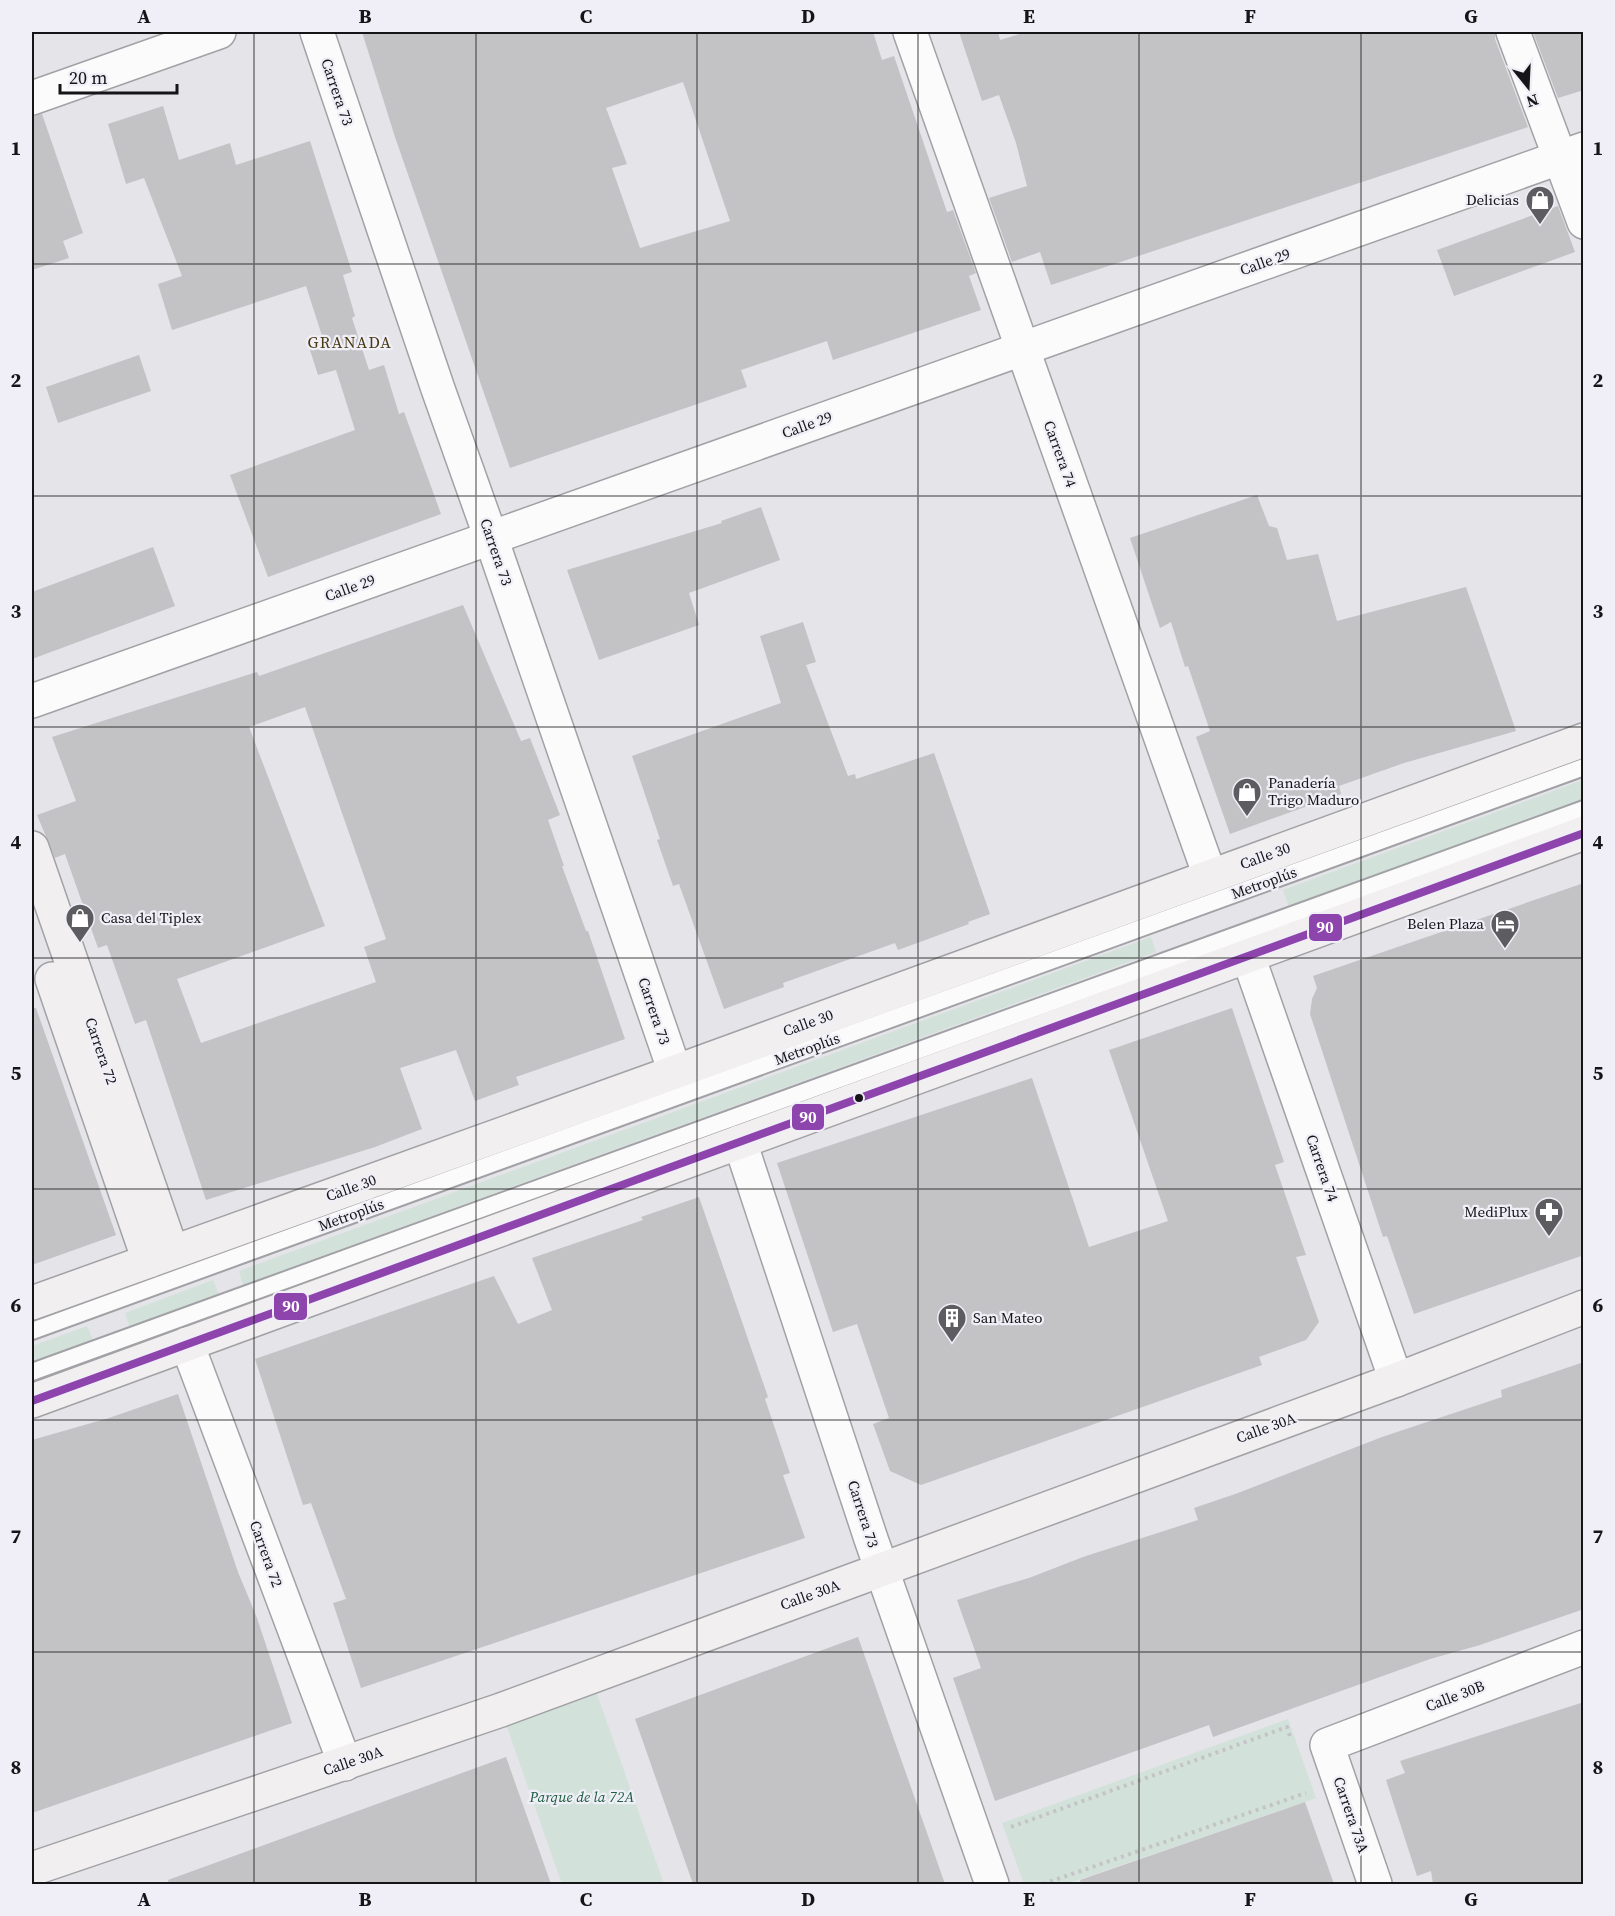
<svg xmlns="http://www.w3.org/2000/svg" width="1615" height="1916" font-family="'Source Serif 4',serif">
<rect width="100%" height="100%" fill="#e4e4e9"/>
<g fill="#d2e1da">
<polygon points="1583,780 1583,800 1289,907 1283,890"/>
<polygon points="1151,937 1156,952 243,1285 239,1271"/>
<polygon points="213,1280 219,1295 130,1328 125,1313"/>
<polygon points="87,1326 93,1340 32,1362 32,1346"/>
<polygon points="591,1677 664,1884 562,1884 501,1710"/>
<polygon points="1288,1719 1316,1798 1066,1884 1024,1884 1002,1823"/>
</g>
<g fill="#c3c3c6" fill-rule="evenodd">
<path d="M362 32H873L882 60 894 56 947 212 953 210 976 273 969 276 981 310 833 360 827 341 741 370 747 387 510 468 395 137ZM683 82 730 221 640 248 612 168 627 164 606 108Z"/>
<polygon points="959,32 998,32 1000,40 1026,32 1495,32 1495,39 1528,127 1051,285 1040,252 1012,262 989,198 1027,186 1016,143 999,95 982,101"/>
<polygon points="1533,32 1584,32 1584,90 1558,98"/>
<polygon points="163,106 179,160 230,143 236,165 310,141 352,272 343,275 355,316 352,318 369,370 384,365 399,414 404,412 441,514 268,577 230,475 355,430 336,370 318,375 309,347 324,342 306,286 172,330 158,284 182,276 144,178 126,184 108,124"/>
<polygon points="42,114 83,233 63,241 69,258 32,270 32,116"/>
<polygon points="1558,206 1575,252 1454,296 1437,250"/>
<polygon points="139,355 151,391 58,423 46,387"/>
<polygon points="1257,495 1269,526 1277,528 1287,560 1318,554 1337,621 1466,587 1516,731 1404,763 1339,786 1341,794 1230,834 1196,737 1210,731 1188,666 1185,667 1171,622 1160,628 1130,538"/>
<polygon points="761,507 780,560 689,593 699,625 599,660 567,570 722,523 721,521"/>
<polygon points="153,547 175,606 32,659 32,592"/>
<path d="M463 605 521 741 530 738 560 815 548 820 564 866H562L586 931H588L625 1039 516 1077 519 1085 475 1101 456 1050 400 1068 422 1129 375 1147 206 1200 146 1020 135 1024 107 945 98 948 65 854 55 858 37 815 76 801 52 737 257 672 259 676ZM305 707 386 939 364 947 376 982 201 1043 177 979 325 926 249 727Z"/>
<polygon points="803,622 816,662 806,665 848,776 855,774 856,779 934,753 990,914 968,922 969,924 898,950 895,943 783,983 784,987 724,1009 679,884 673,886 657,840 660,839 632,756 781,703 760,636"/>
<polygon points="1584,883 1584,1255 1414,1314 1387,1236 1383,1237 1310,1014 1312,999 1317,988 1313,976"/>
<polygon points="32,1008 36,1008 116,1235 32,1265"/>
<polygon points="1232,1008 1284,1162 1275,1165 1306,1255 1296,1257 1319,1322 1306,1340 1259,1357 1262,1365 921,1485 890,1471 873,1424 889,1418 857,1324 833,1332 777,1163 1032,1078 1089,1247 1168,1221 1109,1050"/>
<polygon points="699,1197 768,1397 765,1399 790,1473 783,1475 805,1538 361,1688 333,1603 346,1599 311,1503 303,1505 255,1359 494,1276 518,1324 552,1310 532,1258 643,1220 641,1217"/>
<polygon points="1584,1362 1584,1609 1480,1645 1430,1659 1213,1737 1209,1725 995,1801 953,1678 981,1668 957,1600 1001,1586 1029,1578 1083,1557 1198,1520 1194,1508 1238,1493 1382,1437 1502,1397 1501,1390"/>
<polygon points="178,1394 238,1572 257,1618 292,1723 32,1813 32,1440 109,1418"/>
<polygon points="858,1637 945,1884 693,1884 635,1719"/>
<polygon points="1584,1702 1584,1884 1433,1884 1431,1871 1417,1876 1386,1780 1405,1773 1400,1761"/>
<polygon points="506,1757 551,1884 169,1884 168,1880"/>
<polygon points="1305,1802 1334,1884 1081,1884 1080,1880"/>
</g>
<g fill="none" stroke-linecap="round" stroke-linejoin="round">
<g stroke="#a2a2a6" stroke-width="20">
<g id="lane">
<polyline points="32,1331 1584,767"/>
<polyline points="32,1372 1584,809"/>
</g>
</g>
<g stroke="#a2a2a6" stroke-width="36">
<g id="street">
<polyline points="317,32 438,389 491,538 675,1072"/>
<polyline points="910,32 1210,876"/>
<polyline points="1513,32 1584,222"/>
<polyline points="32,98 219,32"/>
<polyline points="32,701 1584,149"/>
<polyline points="1248,956 1396,1380"/>
<polyline points="740,1142 871,1539 992,1884"/>
<polyline points="187,1344 345,1764"/>
<polyline points="1375,1884 1327,1745 1584,1647"/>
</g>
</g>
<g stroke="#a2a2a6" stroke-width="36">
<g id="secondary">
<polyline points="32,848 172,1252"/>
<polyline points="52,979 149,1261"/>
<polyline points="32,1303 675,1072 1584,740"/>
<polyline points="32,1401 1584,833"/>
<polyline points="32,1869 501,1710 1396,1380 1584,1307"/>
</g>
</g>
<g stroke="#c4c4c6" stroke-width="4" stroke-dasharray="3 4.5" stroke-linecap="butt">
<polyline points="1011,1827 1287,1727 1290,1737"/>
<polyline points="1043,1884 1306,1793"/>
</g>
<use href="#lane" stroke="#fbfbfc" stroke-width="16"/>
<use href="#street" stroke="#fbfbfc" stroke-width="33"/>
<use href="#secondary" stroke="#f2eff0" stroke-width="33"/>
<g stroke="#f0eff8" stroke-width="12">
<polyline id="bus-1" points="32,1401 1584,833"/>
</g>
<use href="#bus-1" stroke="#8e44ad" stroke-width="8"/>
</g>
<path fill="none" stroke="#151518" stroke-width="1.5" stroke-opacity="0.55" d="M254 32V1884M476 32V1884M697 32V1884M918 32V1884M1139 32V1884M1361 32V1884M32 264H1584M32 496H1584M32 727H1584M32 958H1584M32 1189H1584M32 1420H1584M32 1652H1584"/>
<defs>
<g id="shop-pin" transform="scale(1.5)"><path d="M0 17L-7.5 6A9.5 9.5 0 1 1 7.5 6Z" fill="#5d5d61" stroke="#f0eff8"/><path d="M-5-2.5h2.3a2.7 3.5 0 0 1 5.4 0H5L5.5 6h-11ZM-1.5-2.5h3a1.5 2.3 0 0 0-3 0Z" fill="#fff"/></g>
<g id="hotel-pin" transform="scale(1.5)"><path d="M0 17L-7.5 6A9.5 9.5 0 1 1 7.5 6Z" fill="#5d5d61" stroke="#f0eff8"/><path d="M-6-4.5h1.5V1H6V5H4.5V3h-9V5H-6ZM-4 0a1.8 1.8 0 1 1 3.6 0ZM.5 0V-2.5h3Q6-2.5 6 0Z" fill="#fff"/></g>
<g id="pharmacy-pin" transform="scale(1.5)"><path d="M0 17L-7.5 6A9.5 9.5 0 1 1 7.5 6Z" fill="#5d5d61" stroke="#f0eff8"/><path d="M-2-6h4v4h4v4h-4v4h-4v-4h-4v-4h4Z" fill="#fff"/></g>
<g id="building-pin" transform="scale(1.5)"><path d="M0 17L-7.5 6A9.5 9.5 0 1 1 7.5 6Z" fill="#5d5d61" stroke="#f0eff8"/><path d="M-4-6H4V6H1V3H-1V6H-4ZM-2.5-4.3h1.7v1.8h-1.7ZM.8-4.3h1.7v1.8H.8ZM-2.5-1h1.7V.8h-1.7ZM.8-1h1.7V.8H.8Z" fill="#fff"/></g>
</defs>
<g fill-rule="evenodd">
<use href="#shop-pin" x="1540" y="200"/>
<use href="#shop-pin" x="1247" y="792"/>
<use href="#shop-pin" x="80" y="918"/>
<use href="#hotel-pin" x="1505" y="924"/>
<use href="#pharmacy-pin" x="1549" y="1212"/>
<use href="#building-pin" x="952" y="1318"/>
</g>
<circle fill="#151518" stroke="#f0eff8" stroke-width="2" cx="859" cy="1098" r="5"/>
<g text-anchor="middle" stroke-width="4.5" stroke-linejoin="round" paint-order="stroke">
<g font-size="15" fill="#151518" stroke="#f0eff8">
<text transform="translate(337 92) rotate(71)" y="5">Carrera 73</text>
<text transform="translate(1265 262) rotate(-20)" y="5">Calle 29</text>
<text transform="translate(807 425) rotate(-20)" y="5">Calle 29</text>
<text transform="translate(1060 454) rotate(70)" y="5">Carrera 74</text>
<text transform="translate(496 552) rotate(71)" y="5">Carrera 73</text>
<text transform="translate(350 588) rotate(-20)" y="5">Calle 29</text>
<text transform="translate(1265 856) rotate(-20)" y="5">Calle 30</text>
<text transform="translate(1264 883) rotate(-20)" y="5">Metroplús</text>
<text transform="translate(654 1011) rotate(71)" y="5">Carrera 73</text>
<text transform="translate(808 1023) rotate(-20)" y="5">Calle 30</text>
<text transform="translate(807 1049) rotate(-20)" y="5">Metroplús</text>
<text transform="translate(101 1051) rotate(71)" y="5">Carrera 72</text>
<text transform="translate(1322 1168) rotate(71)" y="5">Carrera 74</text>
<text transform="translate(351 1188) rotate(-20)" y="5">Calle 30</text>
<text transform="translate(351 1215) rotate(-20)" y="5">Metroplús</text>
<text transform="translate(1266 1428) rotate(-20)" y="5">Calle 30A</text>
<text transform="translate(863 1514) rotate(72)" y="5">Carrera 73</text>
<text transform="translate(266 1554) rotate(70)" y="5">Carrera 72</text>
<text transform="translate(810 1595) rotate(-20)" y="5">Calle 30A</text>
<text transform="translate(1455 1696) rotate(-21)" y="5">Calle 30B</text>
<text transform="translate(353 1761) rotate(-19)" y="5">Calle 30A</text>
<text transform="translate(1351 1815) rotate(71)" y="5">Carrera 73A</text>
</g>
<g font-size="15" fill="#151518" stroke="#f0eff8" text-anchor="end">
<text x="1519" y="205">Delicias</text>
<text x="1268" y="788" text-anchor="start">Panadería<tspan x="1268" dy="17">Trigo Maduro</tspan></text>
<text x="101" y="923" text-anchor="start">Casa del Tiplex</text>
<text x="1484" y="929">Belen Plaza</text>
<text x="1528" y="1217">MediPlux</text>
<text x="973" y="1323" text-anchor="start">San Mateo</text>
</g>
<g font-size="15" font-style="italic" fill="#1c5e3f" stroke="#f0eff8">
<text x="582" y="1802">Parque de la 72A</text>
</g>
<g font-size="16" letter-spacing="1.5" fill="#483911" stroke="#f0eff8">
<text x="350" y="348">GRANADA</text>
</g>
</g>
<g stroke="#f0eff8" stroke-width="2">
<rect x="1308" y="913" width="35" height="29" rx="6" fill="#8e44ad"/>
<rect x="791" y="1103" width="34" height="28" rx="6" fill="#8e44ad"/>
<rect x="273" y="1292" width="35" height="29" rx="6" fill="#8e44ad"/>
</g>
<g font-size="16" text-anchor="middle" font-weight="bold" fill="#fff">
<text x="1325" y="933">90</text>
<text x="808" y="1123">90</text>
<text x="291" y="1312">90</text>
</g>
<rect width="1615" height="1916" fill="none" stroke="#f0eff8" stroke-width="66"/>
<g transform="translate(1528 87) rotate(162)" stroke="#f0eff8" stroke-width="4.5" paint-order="stroke">
<path d="M0-4.5L10 22L0 15L-10 22Z" fill="#151518"/>
<text y="-9" font-size="16" font-weight="bold" text-anchor="middle" fill="#151518">N</text>
</g>
<path d="M60 84v9h117v-9" fill="none" stroke="#151518" stroke-width="3"/>
<text x="69" y="84" font-size="18" fill="#151518" stroke="#f0eff8" stroke-width="4.5" paint-order="stroke">20 m</text>
<rect x="33" y="33" width="1549" height="1850" fill="none" stroke="#151518" stroke-width="2"/>
<g font-size="20" text-anchor="middle" font-weight="bold" fill="#151518">
<text x="144" y="23">A</text>
<text x="365" y="23">B</text>
<text x="586" y="23">C</text>
<text x="808" y="23">D</text>
<text x="1029" y="23">E</text>
<text x="1250" y="23">F</text>
<text x="1471" y="23">G</text>
<text x="16" y="155">1</text>
<text x="1598" y="155">1</text>
<text x="16" y="387">2</text>
<text x="1598" y="387">2</text>
<text x="16" y="618">3</text>
<text x="1598" y="618">3</text>
<text x="16" y="849">4</text>
<text x="1598" y="849">4</text>
<text x="16" y="1080">5</text>
<text x="1598" y="1080">5</text>
<text x="16" y="1312">6</text>
<text x="1598" y="1312">6</text>
<text x="16" y="1543">7</text>
<text x="1598" y="1543">7</text>
<text x="16" y="1774">8</text>
<text x="1598" y="1774">8</text>
<text x="144" y="1906">A</text>
<text x="365" y="1906">B</text>
<text x="586" y="1906">C</text>
<text x="808" y="1906">D</text>
<text x="1029" y="1906">E</text>
<text x="1250" y="1906">F</text>
<text x="1471" y="1906">G</text>
</g>
</svg>
